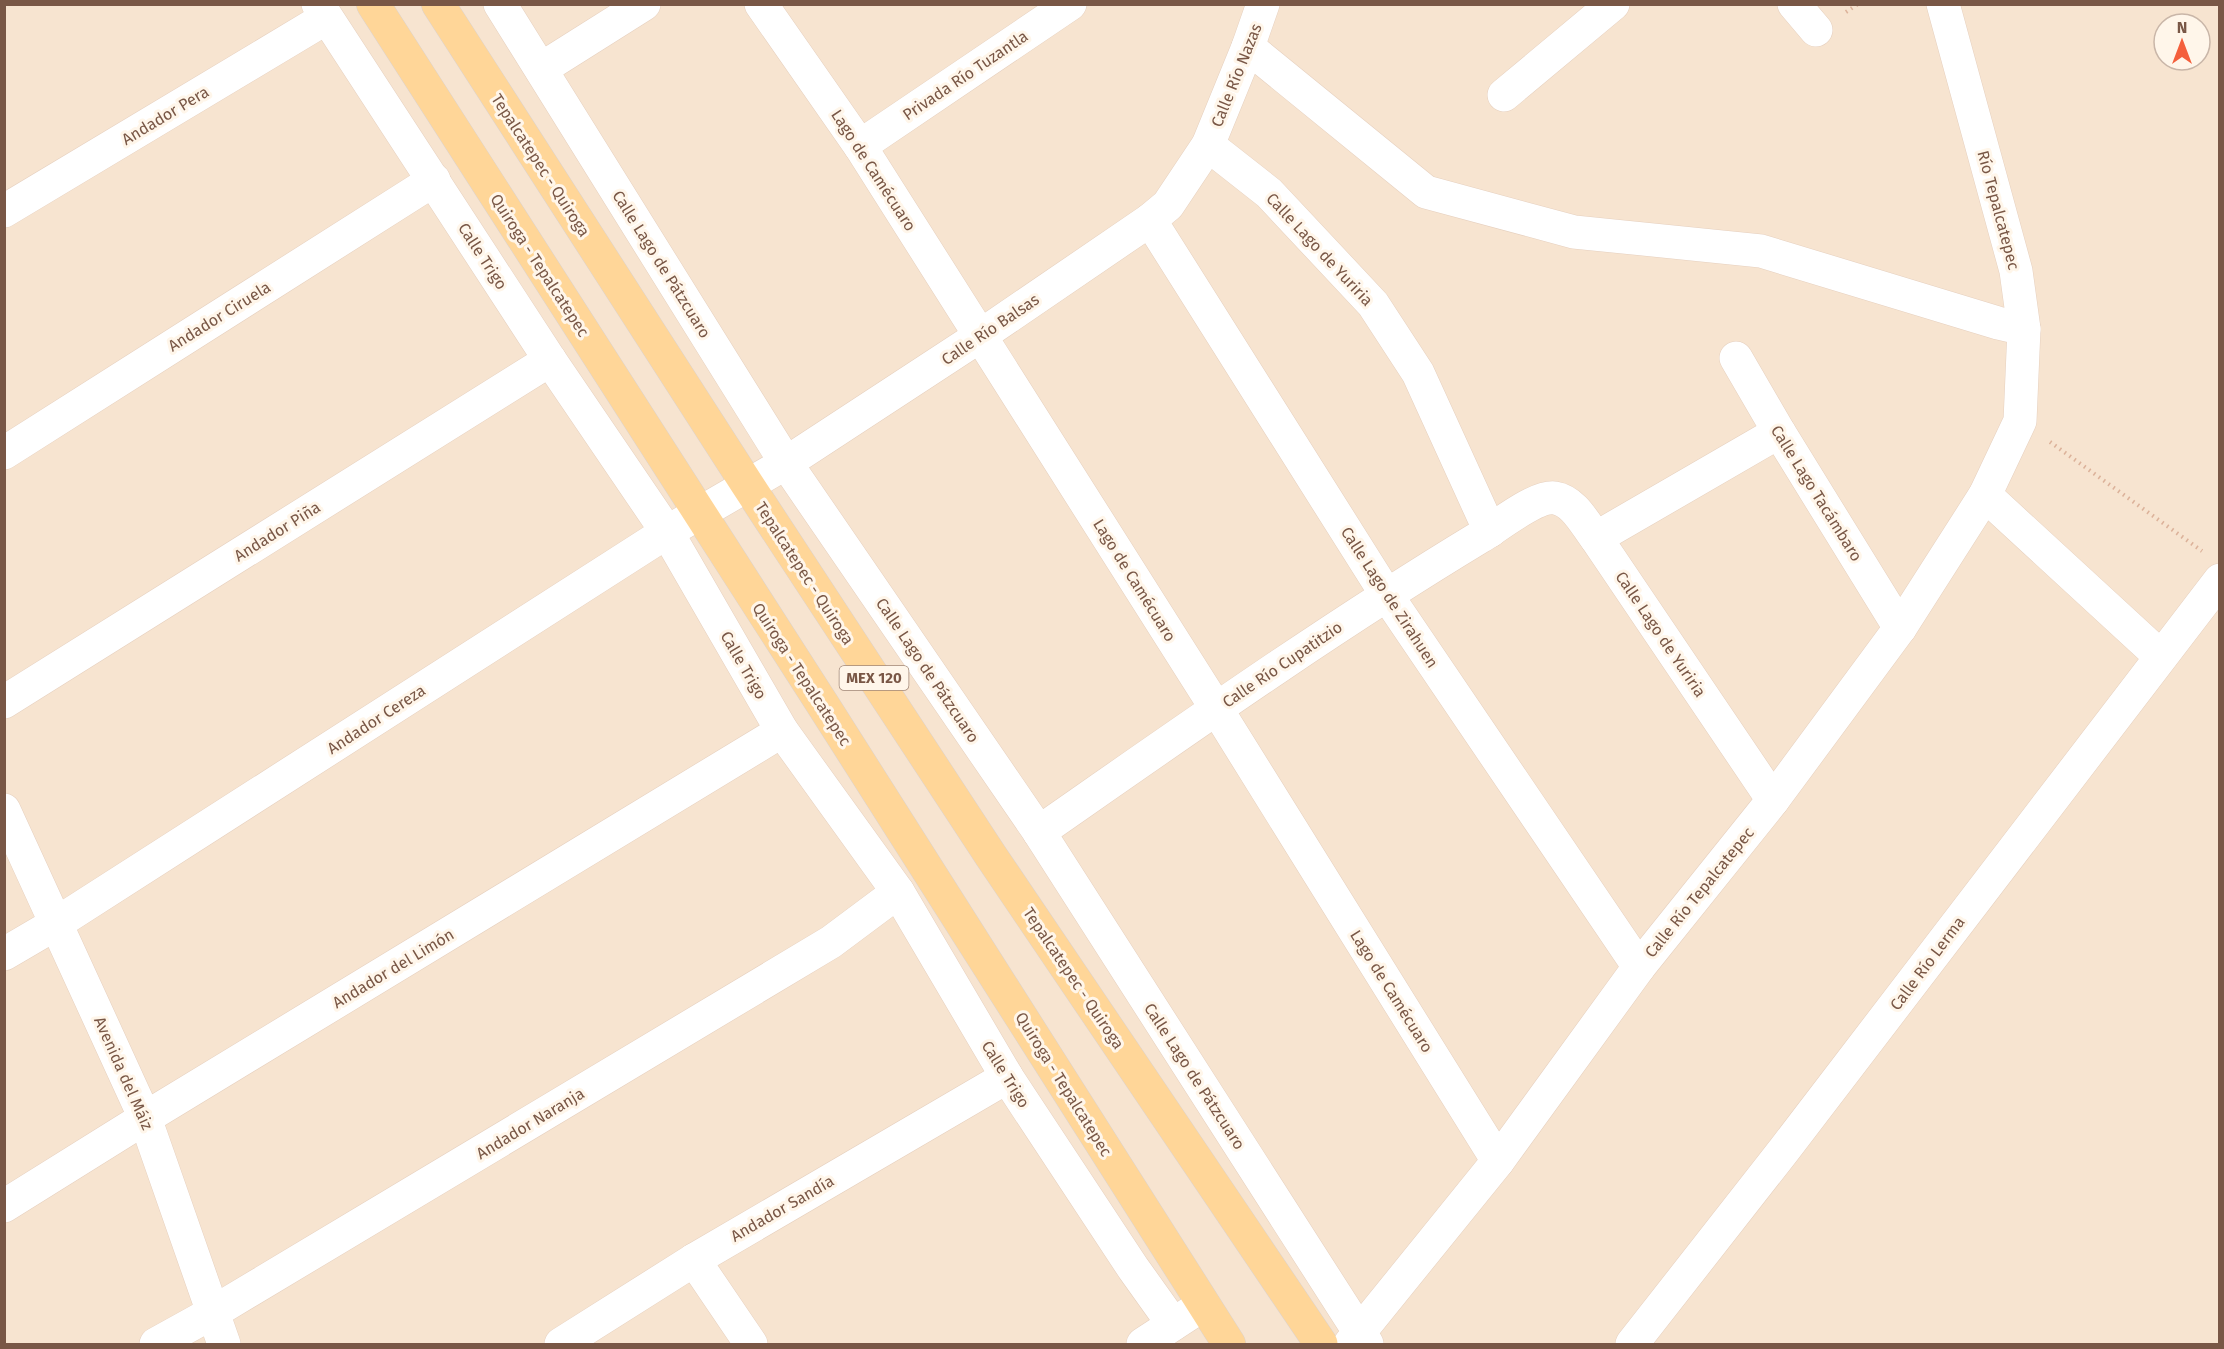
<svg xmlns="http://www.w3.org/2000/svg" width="2224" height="1349" font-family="'Fira Sans',sans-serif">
<rect width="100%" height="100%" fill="#fef3e2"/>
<path fill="#f7e4d0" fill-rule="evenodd" d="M5 5H2219V1344H5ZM2164 24H2200V60H2164Z"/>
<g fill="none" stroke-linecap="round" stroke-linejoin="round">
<g stroke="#e6d0bf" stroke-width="34">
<g id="street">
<polyline points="318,4 550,360 667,532 782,731 898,892 1007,1077 1133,1268 1173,1324"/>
<polyline points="500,4 786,463 1039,832 1367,1344"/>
<polyline points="761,4 860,146 1216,708 1498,1161"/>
<polyline points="1794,4 1816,30"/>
<polyline points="1248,47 1426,192 1574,232 1761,251 1998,323 2024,329"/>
<polyline points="541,69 644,4"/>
<polyline points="1504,95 1613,4"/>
<polyline points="1208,145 1269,193 1373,304 1418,373 1490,531"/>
<polyline points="860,146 1070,4"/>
<polyline points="4,211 326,18"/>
<polyline points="1150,220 1386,594 1639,967"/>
<polyline points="1736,358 1779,432 1900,628"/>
<polyline points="4,453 434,180"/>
<polyline points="1985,495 2160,656"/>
<polyline points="1596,538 1779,432"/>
<polyline points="4,702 550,360"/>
<polyline points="4,810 145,1118 224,1344"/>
<path d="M1039 832C1184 731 1328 629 1480 537 1497 527 1536 495 1555 498 1574 501 1585 524 1596 538L1773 800"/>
<polyline points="4,954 57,923 667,532 786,463 980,336 1150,220 1168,205 1208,145 1248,47 1263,4"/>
<polyline points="4,1206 145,1118 782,731"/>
<polyline points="694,1260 751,1344"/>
<polyline points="156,1344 212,1313 831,942 898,892"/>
<polyline points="561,1344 694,1260 1007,1077"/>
<polyline points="1143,1344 1192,1312"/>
<polyline points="1350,1344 1498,1161 1639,967 1773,800 1900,628 1985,495 2020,421 2024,329 2016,271 1943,4"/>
<polyline points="1632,1344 1784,1150 2220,580"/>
</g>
</g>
<g stroke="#dcd3cf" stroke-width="34">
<g id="primary">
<polyline points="373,4 823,705 1229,1344"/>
<polyline points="438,4 747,484 991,856 1321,1344"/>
</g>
</g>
<g stroke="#dcb29a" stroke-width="4" stroke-dasharray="1.5 4.5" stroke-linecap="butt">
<polyline points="1846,12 1858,4"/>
<polyline points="2050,442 2202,551"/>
</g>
<use href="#street" stroke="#fff" stroke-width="33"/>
<use href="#primary" stroke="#ffd698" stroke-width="33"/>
</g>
<g text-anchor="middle" stroke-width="6" stroke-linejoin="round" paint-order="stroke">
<rect fill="#fff6ea" stroke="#a18777" stroke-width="1.5" x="839.5" y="666" width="69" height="24" rx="4.5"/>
<g font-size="15" font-weight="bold" fill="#795746">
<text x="874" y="683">MEX 120</text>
</g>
<g font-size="16" fill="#795746" stroke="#fff6ea">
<text transform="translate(965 75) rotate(-34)" y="6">Privada Río Tuzantla</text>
<text transform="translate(1236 75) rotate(-68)" y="6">Calle Río Nazas</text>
<text transform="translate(165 115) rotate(-31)" y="6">Andador Pera</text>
<text transform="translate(541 165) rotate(57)" y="6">Tepalcatepec - Quiroga</text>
<text transform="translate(874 170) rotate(57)" y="6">Lago de Camécuaro</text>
<text transform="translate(1999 210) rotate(75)" y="6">Río Tepalcatepec</text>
<text transform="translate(1320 249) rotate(47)" y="6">Calle Lago de Yuriria</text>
<text transform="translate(483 256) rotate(57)" y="6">Calle Trigo</text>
<text transform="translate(662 264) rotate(58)" y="6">Calle Lago de Pátzcuaro</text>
<text transform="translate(540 265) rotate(57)" y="6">Quiroga - Tepalcatepec</text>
<text transform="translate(219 316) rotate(-32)" y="6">Andador Ciruela</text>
<text transform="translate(990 329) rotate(-34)" y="6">Calle Río Balsas</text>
<text transform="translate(1817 493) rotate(58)" y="6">Calle Lago Tacámbaro</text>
<text transform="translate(277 531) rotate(-32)" y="6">Andador Piña</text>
<text transform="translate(805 573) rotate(57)" y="6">Tepalcatepec - Quiroga</text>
<text transform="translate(1135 580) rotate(58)" y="6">Lago de Camécuaro</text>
<text transform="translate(1390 597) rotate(57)" y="6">Calle Lago de Zirahuen</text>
<text transform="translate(1661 634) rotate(56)" y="6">Calle Lago de Yuriria</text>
<text transform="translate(1282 664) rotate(-34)" y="6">Calle Río Cupatitzio</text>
<text transform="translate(744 665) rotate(60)" y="6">Calle Trigo</text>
<text transform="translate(928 670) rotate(56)" y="6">Calle Lago de Pátzcuaro</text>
<text transform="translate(802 674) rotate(57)" y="6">Quiroga - Tepalcatepec</text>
<text transform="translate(376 719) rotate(-33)" y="6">Andador Cereza</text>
<text transform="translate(1699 892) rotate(-51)" y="6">Calle Río Tepalcatepec</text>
<text transform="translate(1927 963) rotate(-53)" y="6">Calle Río Lerma</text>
<text transform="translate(393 968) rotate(-31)" y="6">Andador del Limón</text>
<text transform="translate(1074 978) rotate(56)" y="6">Tepalcatepec - Quiroga</text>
<text transform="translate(1392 991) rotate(58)" y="6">Lago de Camécuaro</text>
<text transform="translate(124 1073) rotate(66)" y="6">Avenida del Máiz</text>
<text transform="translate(1006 1074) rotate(58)" y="6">Calle Trigo</text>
<text transform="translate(1195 1076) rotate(57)" y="6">Calle Lago de Pátzcuaro</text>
<text transform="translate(1064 1084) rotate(58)" y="6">Quiroga - Tepalcatepec</text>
<text transform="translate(530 1123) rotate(-31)" y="6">Andador Naranja</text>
<text transform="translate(782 1208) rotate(-30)" y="6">Andador Sandía</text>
</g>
</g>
<rect width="2224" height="1349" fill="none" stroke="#795746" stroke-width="12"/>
<g transform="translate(2182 42)"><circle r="28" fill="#fff6ea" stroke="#c9b6a8" stroke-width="1.5"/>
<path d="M0-4.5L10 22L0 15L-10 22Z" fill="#f45f3b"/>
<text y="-9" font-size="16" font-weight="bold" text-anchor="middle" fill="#795746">N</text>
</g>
</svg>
